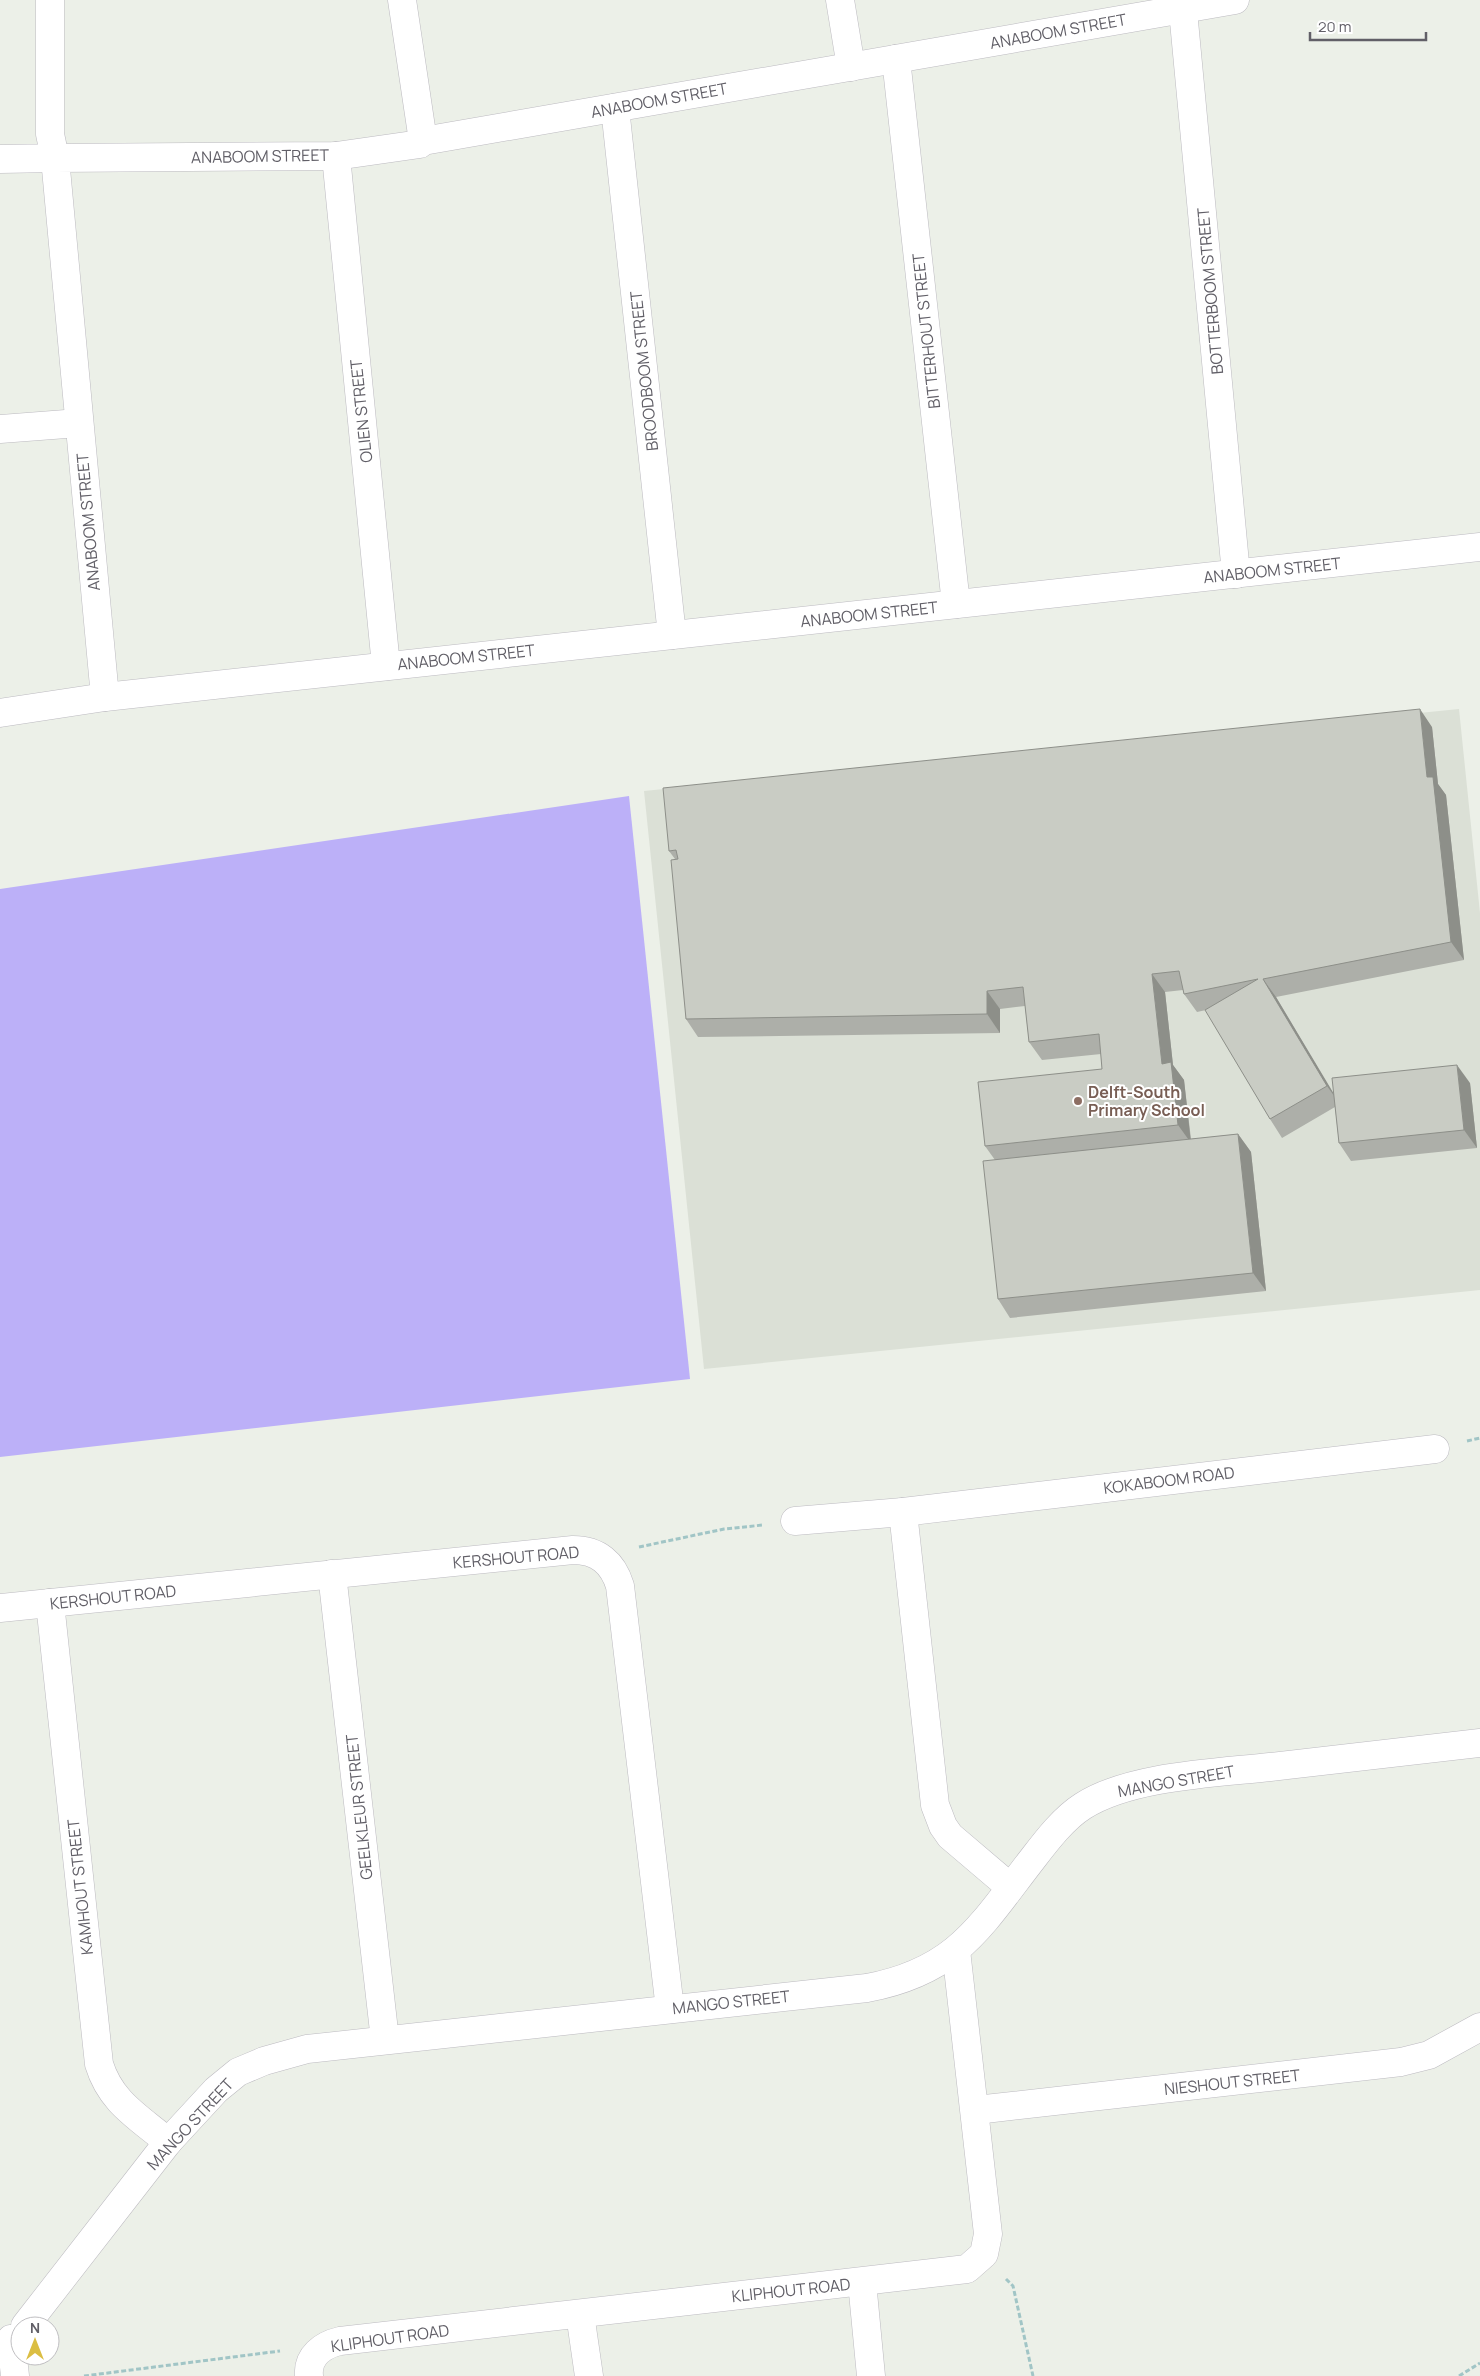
<svg xmlns="http://www.w3.org/2000/svg" width="1480" height="2376" font-family="Manrope,sans-serif">
<rect width="100%" height="100%" fill="#ecf0e8"/>
<polygon fill="#dbe0d6" points="1459,709 1480,913 1480,1290 704,1369 644,791"/>
<polygon fill="#bcb0f8" points="629,796 690,1379 0,1457 0,889"/>
<g fill="none" stroke-linecap="round" stroke-linejoin="round">
<g stroke="#bcbac0" stroke-width="29">
<g id="minor">
<polyline points="402,0 423,141"/>
<polyline points="840,0 851,67"/>
<polyline points="1182,0 1236,574"/>
<polyline points="1235,0 423,141 420,144 336,156 55,158 105,697 1480,547"/>
<polyline points="896,59 956,604"/>
<polyline points="615,108 672,635"/>
<polyline points="336,156 386,666"/>
<polyline points="0,159 55,158 50,134 50,0"/>
<polyline points="0,429 79,423"/>
<polyline points="0,713 105,697"/>
<polyline points="903,1512 935,1805 943,1826 950,1836 1010,1887"/>
<polyline points="795,1521 903,1512 1435,1449"/>
<polyline points="332,1574 385,2040"/>
<path d="M50 1603 99 2064C111 2103 139 2117 168 2142"/>
<path d="M0 1608 573 1550C598 1550 613 1563 620 1586L670 2009"/>
<polyline points="976,2110 1401,2062 1429,2055 1480,2027"/>
<polyline points="862,2282 871,2376"/>
<polyline points="580,2314 589,2376"/>
<path d="M25 2326 168 2142 216 2090 238 2072 264 2061 307 2049 867 1988C958 1971 981 1925 1034 1857 1047 1840 1064 1818 1083 1806 1130 1776 1215 1773 1270 1767 1340 1759 1410 1751 1480 1743"/>
<polyline points="11,2339 15,2376"/>
<path d="M309 2376C307 2356 323 2345 340 2341L967 2269 984 2254 988 2234 956 1950"/>
</g>
</g>
<g stroke="#a1c5c6" stroke-width="3" stroke-dasharray="5 2.5" stroke-linecap="butt">
<polyline points="1467,1441 1480,1438"/>
<polyline points="639,1547 724,1529 763,1525"/>
<polyline points="1006,2279 1013,2286 1033,2376"/>
<polyline points="84,2376 280,2351"/>
<polyline points="1459,2376 1480,2363"/>
</g>
<use href="#minor" stroke="#fff" stroke-width="28"/>
</g>
<polygon fill="#adafa9" points="1432,727 1438,784 1446,795 1464,960 1276,997 1334,1095 1470,1083 1477,1148 1351,1161 1339,1143 1335,1107 1282,1138 1270,1119 1206,1010 1197,1012 1184,994 1183,990 1165,992 1173,1065 1184,1080 1191,1139 1238,1134 1251,1152 1266,1291 1010,1318 998,1299 995,1160 985,1146 1102,1069 1101,1054 1042,1060 1029,1042 1025,1006 1000,1009 1000,1033 698,1037 686,1019 675,859 669,851"/>
<g fill="#8d8f89">
<polygon points="1420,709 1432,727 1438,784 1446,795 1464,960 1451,942 1427,777"/>
<polygon points="1152,974 1165,992 1173,1065 1184,1080 1191,1143 1178,1125 1162,1064"/>
<polygon points="1263,979 1276,997 1340,1104 1327,1086"/>
<polygon points="987,991 1000,1009 1000,1033 987,1014"/>
<polygon points="1457,1065 1470,1083 1477,1148 1464,1130"/>
<polygon points="1238,1134 1251,1152 1266,1291 1253,1273"/>
</g>
<g fill="#c9ccc4" stroke="#8d8f89">
<polygon points="1420,709 1427,777 1433,777 1451,942 1263,979 1327,1086 1270,1119 1205,1010 1258,979 1184,994 1179,971 1152,974 1162,1064 1171,1062 1178,1125 985,1146 978,1082 1102,1069 1099,1034 1029,1042 1023,987 987,991 987,1014 686,1019 671,860 678,859 676,850 669,851 663,788"/>
<polygon points="1457,1065 1464,1130 1339,1143 1332,1078"/>
<polygon points="1238,1134 1253,1273 998,1299 983,1161"/>
</g>
<circle fill="#8d6e63" stroke="#fff" stroke-width="2" cx="1078" cy="1101" r="5"/>
<g text-anchor="middle" stroke-width="4" stroke-linejoin="round" paint-order="stroke">
<g font-size="16" fill="#615f67" stroke="#fff">
<text transform="translate(1058 31) rotate(-10)" y="6">ANABOOM STREET</text>
<text transform="translate(659 100) rotate(-10)" y="6">ANABOOM STREET</text>
<text transform="translate(260 156) rotate(-1)" y="6">ANABOOM STREET</text>
<text transform="translate(1210 291) rotate(-95)" y="6">BOTTERBOOM STREET</text>
<text transform="translate(926 331) rotate(-96)" y="6">BITTERHOUT STREET</text>
<text transform="translate(644 371) rotate(-96)" y="6">BROODBOOM STREET</text>
<text transform="translate(361 411) rotate(-96)" y="6">OLIEN STREET</text>
<text transform="translate(88 522) rotate(-95)" y="6">ANABOOM STREET</text>
<text transform="translate(1272 570) rotate(-6)" y="6">ANABOOM STREET</text>
<text transform="translate(869 614) rotate(-6)" y="6">ANABOOM STREET</text>
<text transform="translate(466 657) rotate(-6)" y="6">ANABOOM STREET</text>
<text transform="translate(1169 1480) rotate(-7)" y="6">KOKABOOM ROAD</text>
<text transform="translate(516 1557) rotate(-5)" y="6">KERSHOUT ROAD</text>
<text transform="translate(113 1597) rotate(-6)" y="6">KERSHOUT ROAD</text>
<text transform="translate(1176 1781) rotate(-10)" y="6">MANGO STREET</text>
<text transform="translate(359 1807) rotate(-96)" y="6">GEELKLEUR STREET</text>
<text transform="translate(80 1887) rotate(-96)" y="6">KAMHOUT STREET</text>
<text transform="translate(731 2002) rotate(-6)" y="6">MANGO STREET</text>
<text transform="translate(1232 2082) rotate(-6)" y="6">NIESHOUT STREET</text>
<text transform="translate(190 2124) rotate(-47)" y="6">MANGO STREET</text>
<text transform="translate(791 2290) rotate(-6)" y="6">KLIPHOUT ROAD</text>
<text transform="translate(390 2338) rotate(-8)" y="6">KLIPHOUT ROAD</text>
</g>
<g font-size="16" font-weight="bold" fill="#785e54" stroke="#fff" text-anchor="start">
<text x="1088" y="1098">Delft-South<tspan x="1088" dy="18">Primary School</tspan></text>
</g>
</g>
<g transform="translate(35 2341)"><circle r="24" fill="#ffffff" stroke="#c0bfc2"/>
<path d="M0-4L9 19L0 12L-9 19Z" fill="#dbbe43"/>
<text y="-8" font-size="14" font-weight="bold" text-anchor="middle" fill="#615f67">N</text>
</g>
<path d="M1310 32v8h116v-8" fill="none" stroke="#615f67" stroke-width="2.5"/>
<text x="1318" y="32" font-size="15" fill="#615f67" stroke="#ffffff" stroke-width="4" paint-order="stroke">20 m</text>
</svg>
